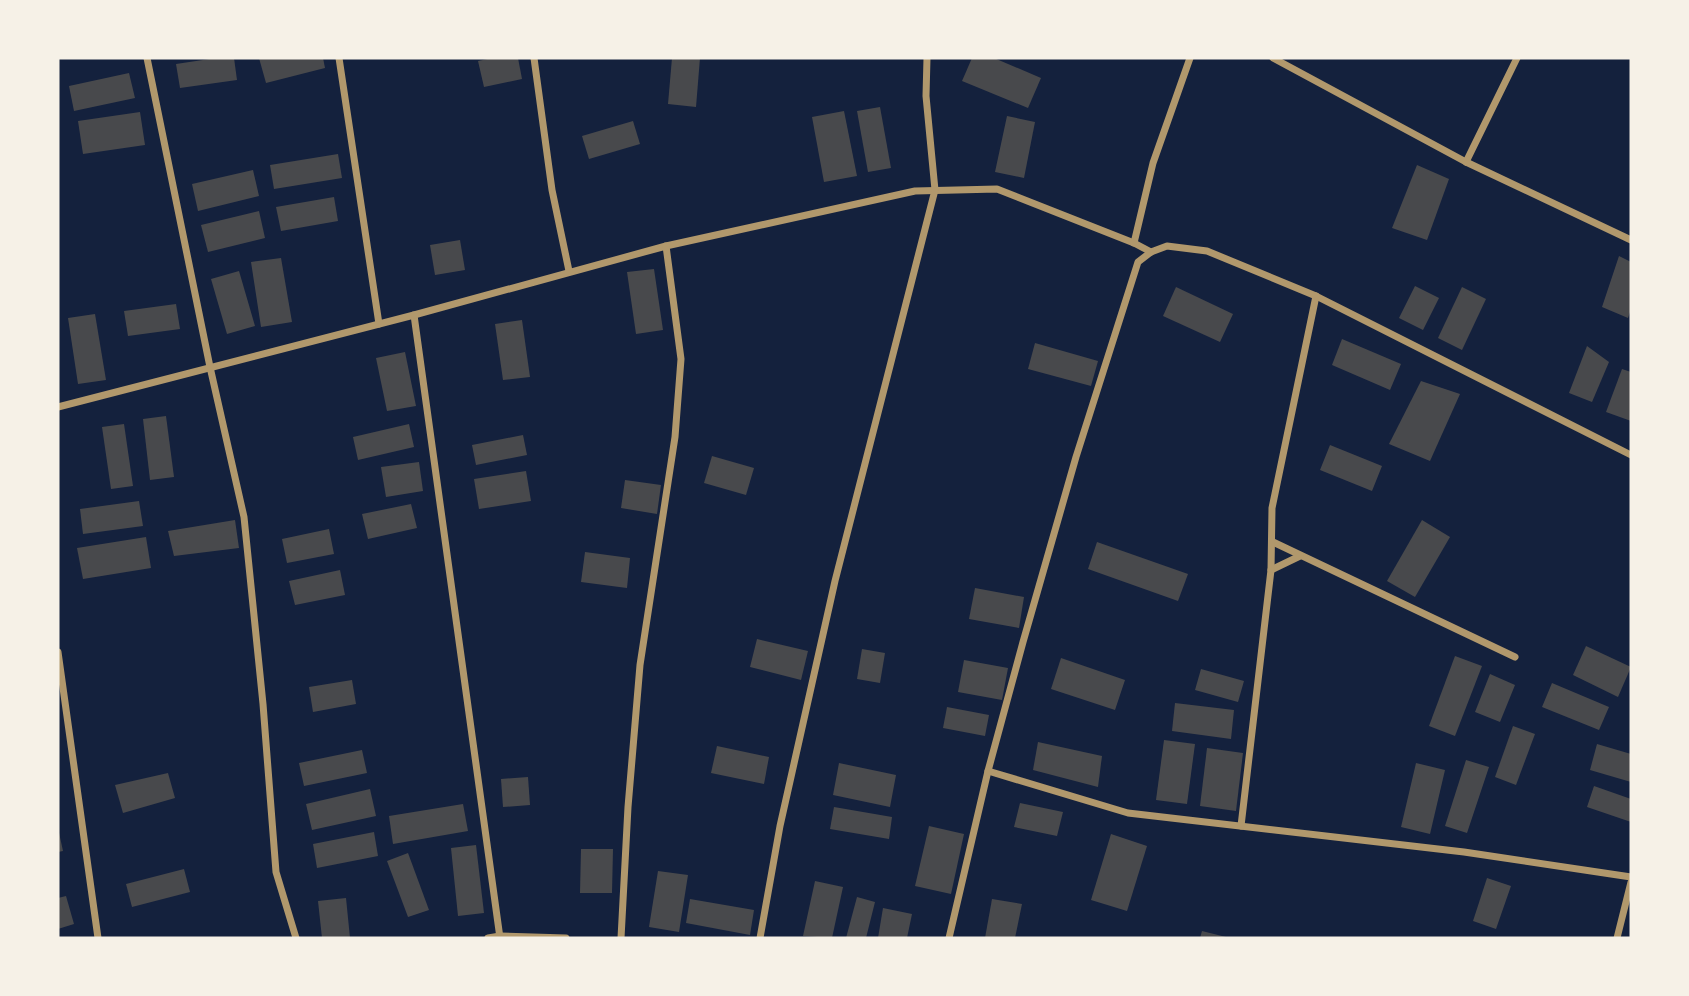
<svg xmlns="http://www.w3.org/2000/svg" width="1689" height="996" font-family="Poppins,sans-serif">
<rect width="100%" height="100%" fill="#14213d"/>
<g fill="#48494c">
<polygon points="216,58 234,58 237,80 180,88 176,64"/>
<polygon points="259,58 323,58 325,68 266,83"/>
<polygon points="492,58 518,58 522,79 484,87 478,61"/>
<polygon points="672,58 700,58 696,107 668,104"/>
<polygon points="972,58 994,58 1041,78 1028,108 962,81"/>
<polygon points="129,73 135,98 74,111 69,86"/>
<polygon points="880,107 891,168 868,172 857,111"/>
<polygon points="844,111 857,176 824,182 812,117"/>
<polygon points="140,112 145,145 83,154 78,121"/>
<polygon points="1007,116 1035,122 1024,178 995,172"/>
<polygon points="633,121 640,144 589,159 582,136"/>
<polygon points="338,154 342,178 274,189 270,165"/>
<polygon points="1417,165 1449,179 1427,240 1392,228"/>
<polygon points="253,170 259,196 198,211 192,184"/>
<polygon points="334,197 338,221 281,231 276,207"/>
<polygon points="259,211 265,238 208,252 201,225"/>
<polygon points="460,240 465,270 435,275 430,245"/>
<polygon points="1619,256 1631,262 1631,309 1628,318 1602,307"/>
<polygon points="281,258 292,322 261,327 251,262"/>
<polygon points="654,269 663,330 636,334 627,272"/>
<polygon points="239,271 255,326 227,334 211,279"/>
<polygon points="1415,286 1439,298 1423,330 1399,318"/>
<polygon points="1176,287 1233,314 1220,342 1163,316"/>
<polygon points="1462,287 1486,299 1462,350 1438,338"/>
<polygon points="176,304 180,329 128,336 124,311"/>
<polygon points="95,314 106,380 78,384 68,318"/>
<polygon points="522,320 530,377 503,380 495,324"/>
<polygon points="1342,339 1401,364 1390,390 1332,365"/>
<polygon points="1035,343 1098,361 1091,386 1028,369"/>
<polygon points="1587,346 1609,362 1592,402 1569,393"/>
<polygon points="405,352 416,406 387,411 376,358"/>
<polygon points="1622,369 1631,372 1631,421 1606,412"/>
<polygon points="1421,381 1460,394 1430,461 1389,444"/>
<polygon points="166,416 174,477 150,480 143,419"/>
<polygon points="124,424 133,486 111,489 102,427"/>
<polygon points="409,424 414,447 358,460 353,437"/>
<polygon points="523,435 527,455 476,465 472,445"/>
<polygon points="1330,445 1382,466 1372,491 1320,470"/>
<polygon points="712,456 754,468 746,495 704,483"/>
<polygon points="419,462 423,491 386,497 381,467"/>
<polygon points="526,471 531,501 479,509 474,479"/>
<polygon points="625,480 661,485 657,514 621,508"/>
<polygon points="139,501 143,526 83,534 80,509"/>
<polygon points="411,504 417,528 368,539 362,514"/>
<polygon points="235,520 239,548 174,556 168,531"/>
<polygon points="1422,520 1450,537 1415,597 1387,581"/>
<polygon points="329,529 334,554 287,563 282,539"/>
<polygon points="146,537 151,568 83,579 77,548"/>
<polygon points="1097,542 1188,574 1178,601 1088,569"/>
<polygon points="585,552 630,558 627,588 581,582"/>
<polygon points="340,570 345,595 295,605 289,581"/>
<polygon points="975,588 1024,597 1019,628 969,619"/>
<polygon points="757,639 808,651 801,680 750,667"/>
<polygon points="1586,646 1631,667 1618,697 1573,675"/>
<polygon points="862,649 885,653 880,683 857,679"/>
<polygon points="1455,656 1482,666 1455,736 1429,726"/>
<polygon points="1061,658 1125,680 1115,710 1051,689"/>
<polygon points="964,660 1008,668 1002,700 958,692"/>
<polygon points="1201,669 1244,681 1238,702 1195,690"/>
<polygon points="1490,674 1515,685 1500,722 1475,712"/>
<polygon points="352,680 356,704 313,712 309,687"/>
<polygon points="1552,683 1609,707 1599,730 1542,707"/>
<polygon points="1175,703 1234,710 1231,739 1172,731"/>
<polygon points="947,707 989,715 985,736 943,728"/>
<polygon points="1513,726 1535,734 1516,785 1495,777"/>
<polygon points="1164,740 1195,744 1187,804 1156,800"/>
<polygon points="1038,742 1102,756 1098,787 1033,770"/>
<polygon points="1597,744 1631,754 1631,782 1590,770"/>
<polygon points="717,746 769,757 764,784 711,773"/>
<polygon points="1207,748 1243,753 1236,811 1200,806"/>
<polygon points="362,750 367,773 304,786 299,763"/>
<polygon points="1466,760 1489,767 1467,833 1445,826"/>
<polygon points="839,763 896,775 890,807 833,795"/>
<polygon points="1416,763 1445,770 1430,834 1401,827"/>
<polygon points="168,773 175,798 123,813 115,785"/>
<polygon points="528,777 530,805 503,807 501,779"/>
<polygon points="1594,786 1631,799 1631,822 1587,807"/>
<polygon points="370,789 376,816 312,830 306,804"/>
<polygon points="1020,803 1063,812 1057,836 1014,827"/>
<polygon points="463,804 468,831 393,844 389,816"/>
<polygon points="834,807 892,817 889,839 830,829"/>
<polygon points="929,826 964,834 951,894 915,886"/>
<polygon points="58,828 63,851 58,852"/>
<polygon points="374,832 378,856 317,868 313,844"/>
<polygon points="1111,834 1147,846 1127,911 1091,900"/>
<polygon points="476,845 484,913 458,916 451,848"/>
<polygon points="581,849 613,849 612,893 580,893"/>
<polygon points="408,853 429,910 408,917 387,861"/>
<polygon points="184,869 190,892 132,907 126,884"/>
<polygon points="658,871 688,875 679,932 649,927"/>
<polygon points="1487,878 1511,886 1496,929 1473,921"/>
<polygon points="815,881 843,887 832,938 803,936"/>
<polygon points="66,896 74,924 58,929 58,898"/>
<polygon points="857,897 875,902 866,938 846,938"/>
<polygon points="346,898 350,938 322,938 318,901"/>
<polygon points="690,899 754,910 750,935 686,923"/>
<polygon points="992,899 1022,904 1015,938 985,938"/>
<polygon points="883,908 912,914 907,938 878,938"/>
<polygon points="1202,931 1226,937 1226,938 1200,938"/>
</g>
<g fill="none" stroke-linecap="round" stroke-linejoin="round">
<g stroke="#b1986c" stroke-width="7">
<polyline points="147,58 210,367 244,517 263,704 276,872 296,938"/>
<polyline points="339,58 379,324"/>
<polyline points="534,58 552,190 569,271"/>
<polyline points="1273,58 1466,162 1631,240"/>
<polyline points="1466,162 1517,58"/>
<polyline points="1134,243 1153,163 1190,58"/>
<polyline points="414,315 500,938"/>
<polyline points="58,407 414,315 666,246 915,191 997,189 1134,243 1151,252"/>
<polyline points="1273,542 1515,657"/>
<polyline points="1271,570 1300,556"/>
<polyline points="58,652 98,938"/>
<polyline points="988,771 1128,813 1464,852 1631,877"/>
<polyline points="1241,826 1271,570 1272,508 1316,296"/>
<polyline points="488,938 500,936 566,938"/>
<polyline points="621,938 628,807 640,665 675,437 681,359 666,246"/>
<polyline points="760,938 780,826 835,581 935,190 926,96 927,58"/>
<polyline points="949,938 988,771 1023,642 1076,457 1138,262 1151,252 1167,246 1207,251 1316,296 1631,455"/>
<polyline points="1617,938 1631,882"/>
</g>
</g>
<rect width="1689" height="996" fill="none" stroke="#f6f1e7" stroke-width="119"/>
</svg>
